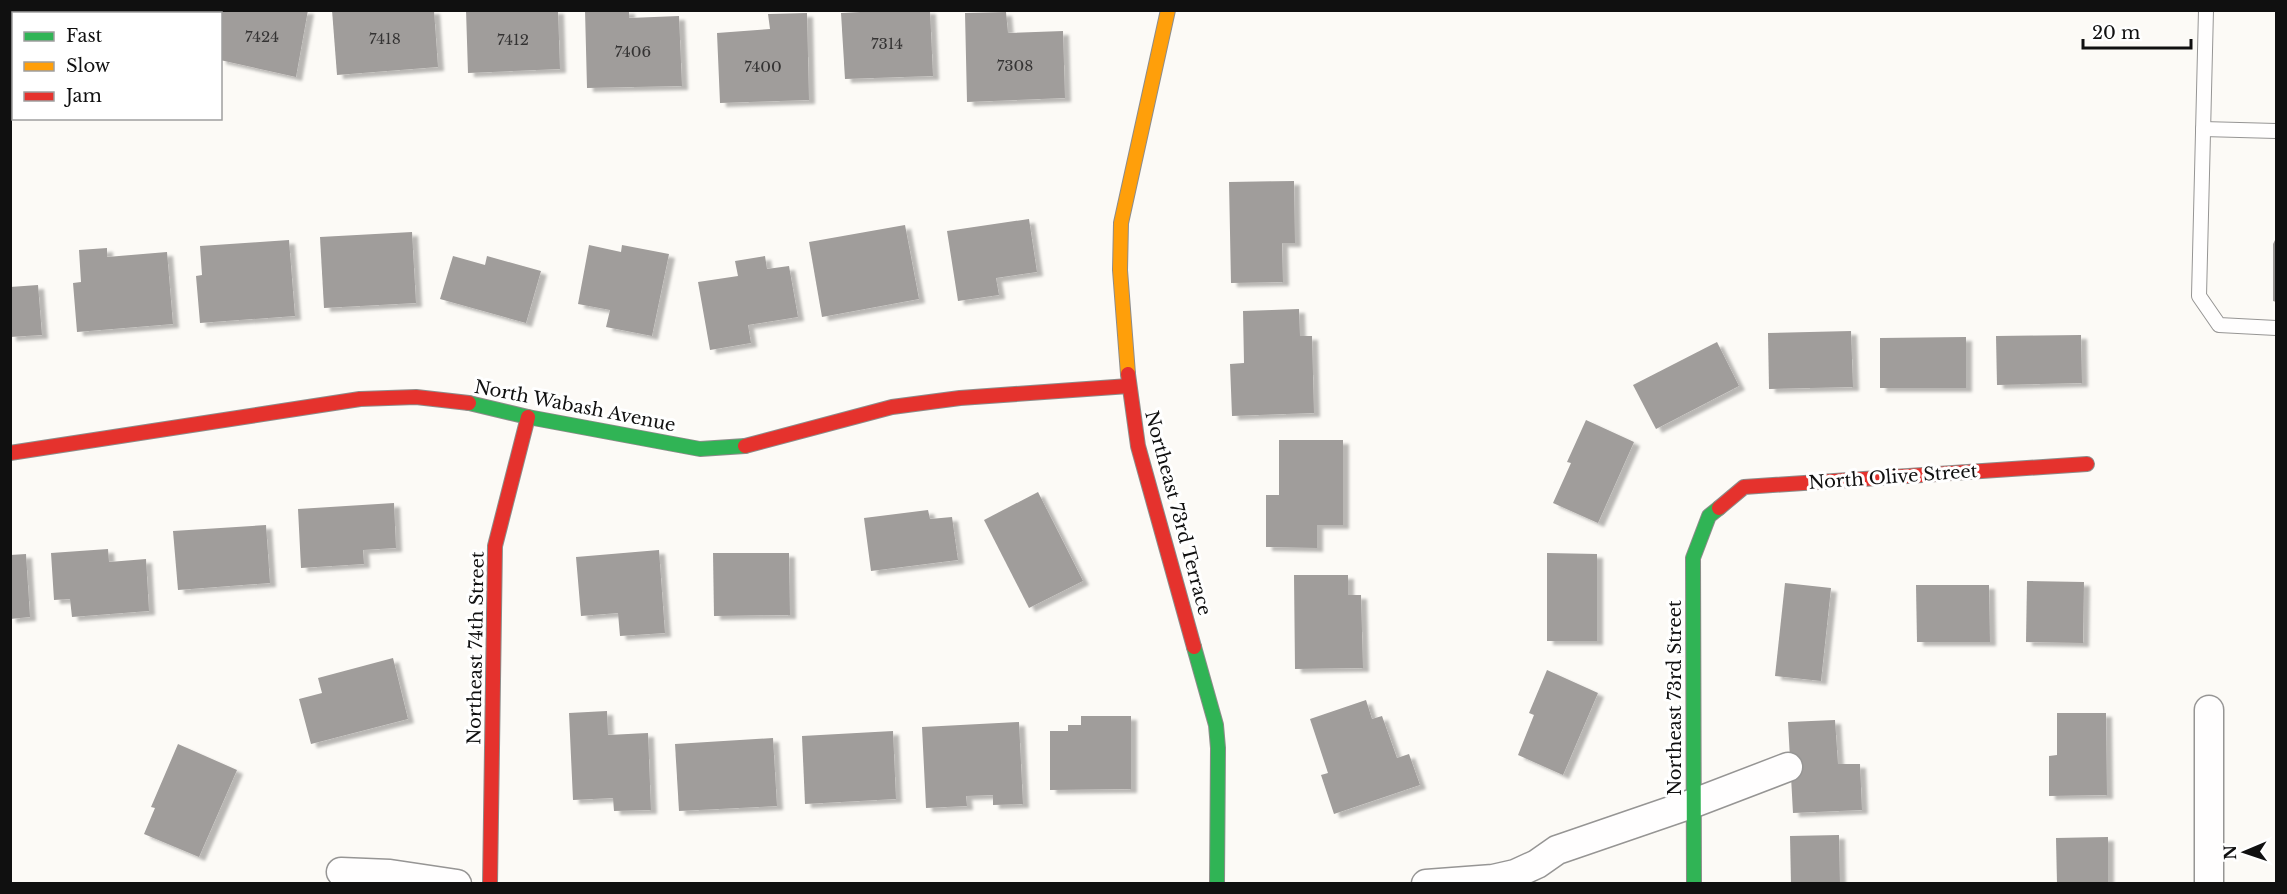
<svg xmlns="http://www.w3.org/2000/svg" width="2287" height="894" font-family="'Libre Baskerville',serif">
<defs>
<filter id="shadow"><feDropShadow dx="6" dy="4" stdDeviation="1.5" flood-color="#0004"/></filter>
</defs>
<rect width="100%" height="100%" fill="#fcfaf6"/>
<g fill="#a09d9b" filter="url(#shadow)">
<polygon points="115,10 175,10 174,14 122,14"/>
<polygon points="213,10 308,10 296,77 220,60 220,14 212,14"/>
<polygon points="332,10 434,10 438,67 337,75"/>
<polygon points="466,10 558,10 560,69 468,73"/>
<polygon points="585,10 629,10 629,18 679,16 682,86 587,88"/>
<polygon points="899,10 930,10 933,76 845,79 841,13"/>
<polygon points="1006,12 1008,33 1063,31 1065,98 967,102 965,13"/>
<polygon points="807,13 809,100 720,103 717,33 770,29 768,14"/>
<polygon points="1294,181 1295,243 1282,243 1283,282 1231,283 1229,182"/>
<polygon points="1029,219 1037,272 996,278 999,295 958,301 947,231"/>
<polygon points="905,225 919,299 822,317 809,242"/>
<polygon points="412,232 416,303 324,308 320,237"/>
<polygon points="2276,238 2276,302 2273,301 2273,244"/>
<polygon points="289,240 295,316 200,323 196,276 202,275 200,246"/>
<polygon points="589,245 621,252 622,245 669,254 652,336 606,327 610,310 578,304"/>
<polygon points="107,248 107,257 167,252 173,324 77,332 73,283 81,282 79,250"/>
<polygon points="453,256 485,265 487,256 541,271 526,323 440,299"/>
<polygon points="765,256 767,269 789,266 798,317 748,325 751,343 710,350 698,282 738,276 735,261"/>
<polygon points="38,285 42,335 10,337 10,287"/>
<polygon points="1299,309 1300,336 1312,336 1314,413 1232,416 1230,364 1244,363 1243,311"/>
<polygon points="1851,331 1853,387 1769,389 1768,333"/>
<polygon points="2081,335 2082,383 1997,385 1996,336"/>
<polygon points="1966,337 1966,388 1880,388 1880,338"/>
<polygon points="1717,342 1739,386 1656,429 1633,385"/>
<polygon points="1586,420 1634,442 1598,523 1553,503 1571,463 1567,462"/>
<polygon points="1279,440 1343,440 1343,525 1317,525 1317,548 1266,547 1266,495 1279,495"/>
<polygon points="1038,492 1083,581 1029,608 984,520"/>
<polygon points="394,503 396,548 363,550 364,564 301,568 298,509"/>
<polygon points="928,510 930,519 952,517 958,560 871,571 864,518"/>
<polygon points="266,525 270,583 178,590 173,531"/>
<polygon points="108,549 109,562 146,559 149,611 72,617 70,599 54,600 51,553"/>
<polygon points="659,550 665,633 620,636 618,613 581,616 576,557"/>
<polygon points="713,553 789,553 790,615 714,616"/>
<polygon points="1547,553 1597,554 1597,641 1547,641"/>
<polygon points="26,554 30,617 10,619 10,555"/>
<polygon points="1294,575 1348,575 1348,595 1361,595 1363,668 1295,669"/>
<polygon points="2027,581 2084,582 2083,643 2026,642"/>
<polygon points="1785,583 1831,588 1821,681 1775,676"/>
<polygon points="1916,585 1989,585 1990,642 1917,642"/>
<polygon points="393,658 408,719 311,744 299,699 322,693 318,678"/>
<polygon points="1547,670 1598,693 1563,775 1518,755 1534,715 1529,713"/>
<polygon points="1366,700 1372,719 1382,716 1397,758 1409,754 1420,785 1334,814 1321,775 1328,773 1310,719"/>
<polygon points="607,711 608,735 648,733 651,810 614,811 613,798 573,800 569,713"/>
<polygon points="2057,713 2106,713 2107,795 2049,796 2049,756 2057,755"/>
<polygon points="1081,716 1131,716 1131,789 1050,790 1050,731 1068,731 1068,725 1081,725"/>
<polygon points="1835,720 1838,764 1860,764 1862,810 1793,813 1788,722"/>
<polygon points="1019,722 1023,804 993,805 993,795 966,796 967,806 926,808 922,727"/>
<polygon points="893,731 896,799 805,804 802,736"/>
<polygon points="773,738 777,806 679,811 675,744"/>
<polygon points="178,744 237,770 199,857 144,834 155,808 151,807"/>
<polygon points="1839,835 1840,884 1791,884 1790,836"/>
<polygon points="2108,837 2108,884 2057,884 2056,838"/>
</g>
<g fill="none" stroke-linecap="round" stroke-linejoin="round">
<g stroke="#969594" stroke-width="16">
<g id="lane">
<polyline points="2206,10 2199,296 2219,325 2276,328"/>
<polyline points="2203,129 2276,131"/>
</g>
</g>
<g stroke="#969594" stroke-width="31">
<g id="street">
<polyline points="2209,710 2209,884"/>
<polyline points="341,872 390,874 457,884"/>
<polyline points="1426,884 1493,879 1515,874 1537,864 1557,850 1694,803 1788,767"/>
</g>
</g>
<g stroke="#8d8c8a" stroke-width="16">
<g id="fast">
<polyline points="469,403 528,417 700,449 745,446"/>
<polyline points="1194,647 1216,725 1218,748 1217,884"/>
<polyline points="1694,884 1693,558 1709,516 1719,508"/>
</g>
</g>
<g stroke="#8d8c8a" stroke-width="16">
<polyline id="slow" points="1128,374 1120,270 1121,223 1168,10"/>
</g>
<g stroke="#8d8c8a" stroke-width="16">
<g id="jam">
<polyline points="1128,374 1138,446 1194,647"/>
<polyline points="745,446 892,407 960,398 1129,386"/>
<polyline points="10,453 360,399 416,397 469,403"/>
<polyline points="1719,508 1744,487 2087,464"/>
<polyline points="490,884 495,546 528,417"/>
</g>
</g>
<use href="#lane" stroke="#fffefe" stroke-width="14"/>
<use href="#street" stroke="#fffefe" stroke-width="28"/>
<use href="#fast" stroke="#30b455" stroke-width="14"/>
<use href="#slow" stroke="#ff9f0a" stroke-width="14"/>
<use href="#jam" stroke="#e5322d" stroke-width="14"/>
</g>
<g text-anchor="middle" stroke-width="6" stroke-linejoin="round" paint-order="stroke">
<g font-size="15" fill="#343333">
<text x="262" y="42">7424</text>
<text x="385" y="44">7418</text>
<text x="513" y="45">7412</text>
<text x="887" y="49">7314</text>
<text x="633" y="57">7406</text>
<text x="1015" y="71">7308</text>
<text x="763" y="72">7400</text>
</g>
<g font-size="18" fill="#101010" stroke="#fff">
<text transform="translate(575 406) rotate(11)" y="6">North Wabash Avenue</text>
<text transform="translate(1893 477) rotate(-4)" y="6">North Olive Street</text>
<text transform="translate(1178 513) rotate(75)" y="6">Northeast 73rd Terrace</text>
<text transform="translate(476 648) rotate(-89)" y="6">Northeast 74th Street</text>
<text transform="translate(1675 698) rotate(-90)" y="6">Northeast 73rd Street</text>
</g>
</g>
<rect width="2287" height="894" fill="none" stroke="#101010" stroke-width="24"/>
<rect x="12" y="12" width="210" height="108" fill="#ffffff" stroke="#9f9f9f" stroke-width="1.5"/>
<rect x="24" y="32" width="30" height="9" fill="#30b455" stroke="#9f9f9f" stroke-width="1.5"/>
<text x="66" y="42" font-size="18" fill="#101010">Fast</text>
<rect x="24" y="62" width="30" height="9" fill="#ff9f0a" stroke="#9f9f9f" stroke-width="1.5"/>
<text x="66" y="72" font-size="18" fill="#101010">Slow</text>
<rect x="24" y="92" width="30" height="9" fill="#e5322d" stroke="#9f9f9f" stroke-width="1.5"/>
<text x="66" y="102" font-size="18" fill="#101010">Jam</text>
<g transform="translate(2245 852) rotate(268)" stroke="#ffffff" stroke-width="4.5" paint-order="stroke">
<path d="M0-4.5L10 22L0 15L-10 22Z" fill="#101010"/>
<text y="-9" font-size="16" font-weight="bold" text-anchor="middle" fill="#101010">N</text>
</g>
<path d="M2083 39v9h108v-9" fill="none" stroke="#101010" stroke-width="3"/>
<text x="2092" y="39" font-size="18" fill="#101010" stroke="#ffffff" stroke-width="4.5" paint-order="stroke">20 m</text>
</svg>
